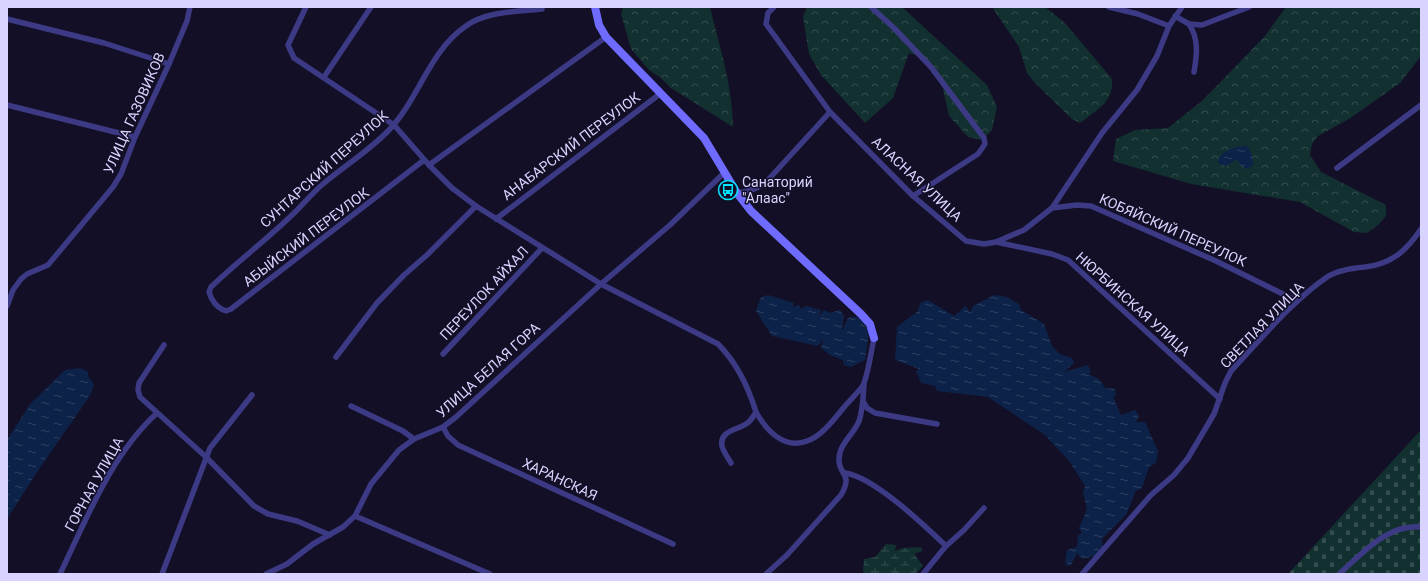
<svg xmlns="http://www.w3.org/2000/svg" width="1428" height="581" font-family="Roboto,sans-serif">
<defs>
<pattern id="forest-crowns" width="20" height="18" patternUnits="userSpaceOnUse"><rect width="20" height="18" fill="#12302f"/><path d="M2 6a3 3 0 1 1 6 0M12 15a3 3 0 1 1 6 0" fill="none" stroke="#344d4e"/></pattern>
<pattern id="wetland-marsh" width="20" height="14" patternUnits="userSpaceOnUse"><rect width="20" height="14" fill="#12302f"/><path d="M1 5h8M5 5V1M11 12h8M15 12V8" fill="none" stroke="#344d4e"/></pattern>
<pattern id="cemetery-stones" width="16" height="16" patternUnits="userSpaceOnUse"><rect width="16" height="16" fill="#12302f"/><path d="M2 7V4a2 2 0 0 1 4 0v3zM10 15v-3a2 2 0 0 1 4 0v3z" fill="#344d4e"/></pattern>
<pattern id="water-ripples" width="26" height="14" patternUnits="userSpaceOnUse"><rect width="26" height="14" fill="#0c2248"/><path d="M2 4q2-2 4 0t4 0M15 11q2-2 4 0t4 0" fill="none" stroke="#2f4163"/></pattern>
</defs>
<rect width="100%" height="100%" fill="#130f26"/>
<g fill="url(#forest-crowns)">
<path d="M623 7H710C720 49 732 83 733 127L671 88 661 78 649 70 631 49 621 14Z"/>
<polygon points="807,7 902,7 987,85 997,107 992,130 982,140 968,137 949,116 943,89 934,68 923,57 909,53 893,98 865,123 821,75 809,54 803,17"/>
<path d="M992 7H1045L1065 23 1112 79C1114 102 1097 110 1080 123L1072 119 1035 83 1027 73 1019 47Z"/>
<polygon points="1286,7 1421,7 1421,56 1400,83 1349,119 1318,136 1312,144 1310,155 1321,172 1386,205 1386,216 1378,225 1367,233 1354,232 1300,202 1191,184 1113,161 1116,139 1135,130 1168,128 1203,100 1265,36"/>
</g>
<polygon fill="url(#wetland-marsh)" points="886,544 896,545 895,551 903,548 921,547 922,551 914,554 923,566 915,574 866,574 863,572 864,559 875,557"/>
<polygon fill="url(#cemetery-stones)" points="1421,430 1421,574 1288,574"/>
<g fill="url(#water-ripples)">
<path d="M1245 146 1248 147 1252 155 1253 166 1246 169 1240 165 1237 159 1226 166 1218 163C1220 150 1234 147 1245 146Z"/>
<path d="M768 295 794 303 793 307 799 305 801 309 806 306 821 310 819 316 824 310 830 313 840 310 844 316 842 331 848 318C861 313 862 323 869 332L865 360 851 367 844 365 843 360 830 355 821 348 823 340 818 346 772 336 756 311 761 297Z"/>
<polygon points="994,295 1007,297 1019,304 1021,310 1044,324 1052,346 1060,354 1072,358 1074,363 1064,372 1088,365 1091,372 1088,374 1099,379 1105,388 1115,389 1116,396 1113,396 1121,415 1135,410 1139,416 1136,422 1145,422 1158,451 1156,463 1149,467 1142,488 1136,491 1126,515 1102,539 1103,548 1095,556 1082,559 1077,553 1071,565 1067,566 1065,562 1067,550 1077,547 1078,535 1082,533 1079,528 1087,509 1083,493 1085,486 1069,461 1045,435 988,397 937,391 935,386 921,383 916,371 919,369 895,360 897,327 918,311 920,303 928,300 954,316 966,306 970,313 973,306"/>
<polygon points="80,368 88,372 89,378 94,384 91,394 37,472 7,519 7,440 30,404 65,370"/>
</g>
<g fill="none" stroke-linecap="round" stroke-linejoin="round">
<g stroke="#3d3a85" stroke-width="5.5">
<path d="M306 7 288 45 294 58 394 125 429 165 452 188 476 206 601 284 718 344C737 363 748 386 756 412 753 417 751 421 746 424 737 430 719 431 722 446 723 451 728 458 731 463"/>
<polyline points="774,7 768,13 766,24 830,112 913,196 966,241 984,244 996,242 1024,230 1052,208 1077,205 1091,206 1216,261 1297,301"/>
<polyline points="871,7 894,28 931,67 984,138 985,144 978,154 913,196"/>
<polyline points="1109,7 1138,14 1169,26"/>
<polyline points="1175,16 1189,24 1202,25 1249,7"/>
<polyline points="7,19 104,43 169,64"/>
<path d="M1189 24C1199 39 1197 55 1194 72"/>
<polyline points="324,77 371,7"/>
<polyline points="7,105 135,137"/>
<path d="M424 160 231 309 226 311C217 308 211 300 209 292L211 287C237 262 265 241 291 216 302 206 311 194 323 184 344 166 369 151 389 130 419 99 429 51 466 26 486 11 517 12 542 9"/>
<polyline points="429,165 606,37"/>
<polyline points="1337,168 1421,105"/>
<path d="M737 193C750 191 758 189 768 180L830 112"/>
<polyline points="1052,208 1102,133 1137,90 1157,56 1169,26 1182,7"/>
<polyline points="496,219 661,93"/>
<polyline points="996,242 1052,254 1068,260 1220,399"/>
<polyline points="7,306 13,290 21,279 27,274 48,265 113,187 121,174 135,137 169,64 187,21 190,7"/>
<polyline points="164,345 139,383 138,390 140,397 206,457 254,506 268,514 297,521 330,535"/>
<polyline points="443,354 542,248"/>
<polyline points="336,357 377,303 404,275 427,255 476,206"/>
<polyline points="863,401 867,408 875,413 937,424"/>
<polyline points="351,406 403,431 414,439"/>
<path d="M756 412C766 430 784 450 807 441 822 436 835 418 845 406 849 401 863 388 864 383 869 369 871 352 874 338"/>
<polyline points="443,427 448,436 458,445 673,544"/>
<path d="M845 473C874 477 924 525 946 546L964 530 984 508"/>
<polyline points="355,516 490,574"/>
<path d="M60 574C87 518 111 455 157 413"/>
<polyline points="162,574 210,448 252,395"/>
<polyline points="266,574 287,564 313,544 343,527 355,516 371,484 399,450 414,439 443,427 456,417 601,284 670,225 725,172"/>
<path d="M766 574 787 555 841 495C854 473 838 475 839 459 839 444 854 434 859 421 863 410 863 396 864 385"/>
<polyline points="923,574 946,546"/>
<path d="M1082 574 1151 495 1174 475 1188 458 1214 414 1225 383 1231 371C1261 339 1291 302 1327 277 1338 270 1353 268 1365 267 1392 264 1407 250 1421 229"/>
<path d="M1339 574C1361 555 1388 523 1421 527"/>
</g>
<polyline stroke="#6f6bff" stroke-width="8" points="595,7 599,25 606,37 704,138 737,193 751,211 861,314 870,324 874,338"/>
</g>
<defs>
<g id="bus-ring" transform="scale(1)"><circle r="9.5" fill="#130f26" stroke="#00e5ff" stroke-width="1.5"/><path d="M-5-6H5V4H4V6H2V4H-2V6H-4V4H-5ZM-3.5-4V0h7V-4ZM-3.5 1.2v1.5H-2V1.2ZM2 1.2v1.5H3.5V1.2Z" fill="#00e5ff"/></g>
</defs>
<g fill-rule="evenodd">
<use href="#bus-ring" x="728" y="190"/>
</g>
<g text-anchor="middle" stroke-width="3" stroke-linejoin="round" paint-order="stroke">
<g font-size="14" fill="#d9d4ff" stroke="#130f26">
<text transform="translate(134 113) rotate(-66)" y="5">УЛИЦА ГАЗОВИКОВ</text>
<text transform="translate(571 146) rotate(-37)" y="5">АНАБАРСКИЙ ПЕРЕУЛОК</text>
<text transform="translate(324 169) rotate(-42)" y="5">СУНТАРСКИЙ ПЕРЕУЛОК</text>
<text transform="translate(917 179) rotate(43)" y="5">АЛАСНАЯ УЛИЦА</text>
<text transform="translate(1173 230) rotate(24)" y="5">КОБЯЙСКИЙ ПЕРЕУЛОК</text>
<text transform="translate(306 237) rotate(-37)" y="5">АБЫЙСКИЙ ПЕРЕУЛОК</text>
<text transform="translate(484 293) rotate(-47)" y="5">ПЕРЕУЛОК АЙХАЛ</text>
<text transform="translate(1133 304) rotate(42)" y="5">НЮРБИНСКАЯ УЛИЦА</text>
<text transform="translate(1262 325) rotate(-46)" y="5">СВЕТЛАЯ УЛИЦА</text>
<text transform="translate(488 370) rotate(-42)" y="5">УЛИЦА БЕЛАЯ ГОРА</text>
<text transform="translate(560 479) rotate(25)" y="5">ХАРАНСКАЯ</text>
<text transform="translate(94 484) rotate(-61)" y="5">ГОРНАЯ УЛИЦА</text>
</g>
<g font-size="14" fill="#d9d4ff" stroke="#130f26" text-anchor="start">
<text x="742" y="187">Санаторий<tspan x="742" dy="16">"Алаас"</tspan></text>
</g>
</g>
<rect width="1428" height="581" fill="none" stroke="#d9d4ff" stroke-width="16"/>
</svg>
